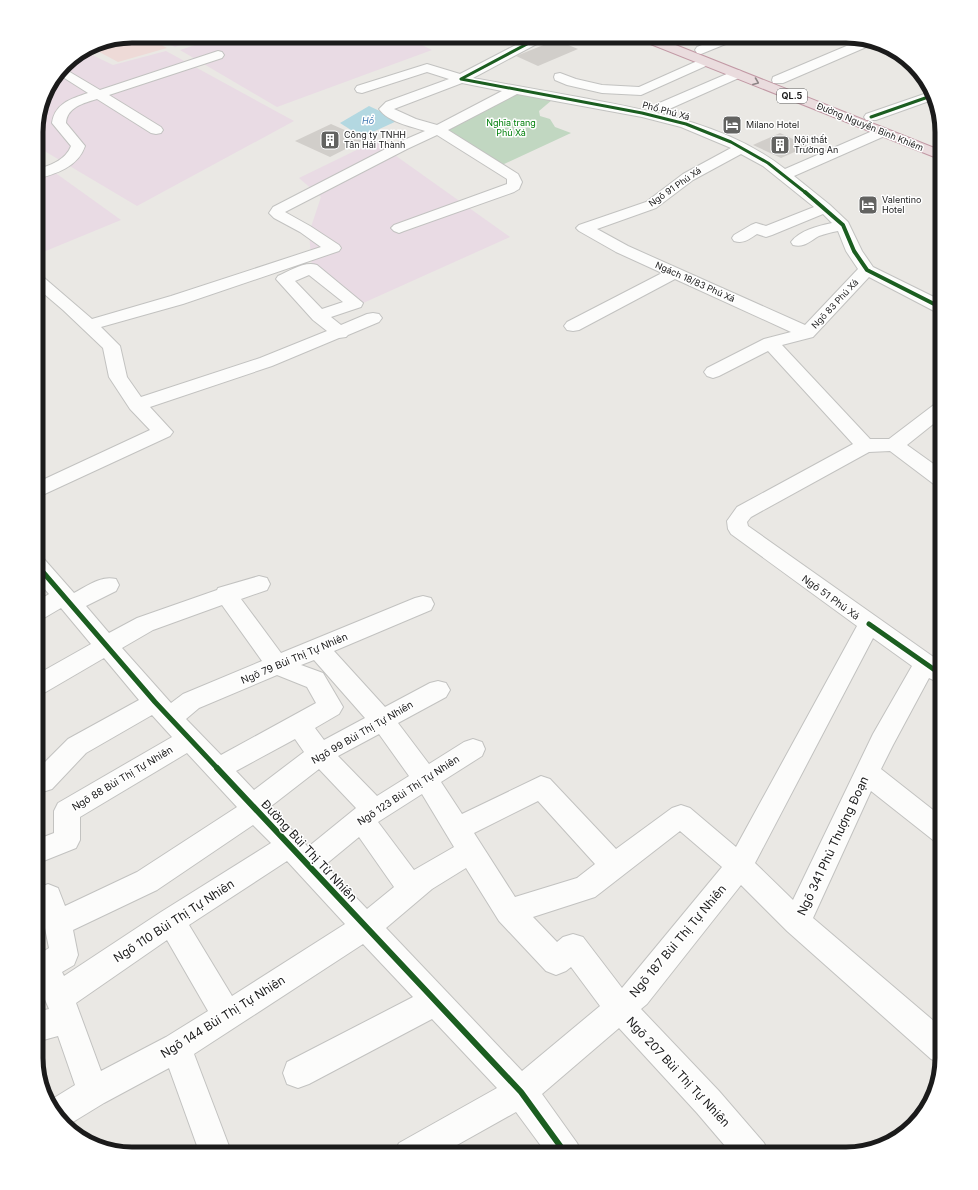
<svg xmlns="http://www.w3.org/2000/svg" width="978" height="1190" font-family="Inter,sans-serif">
<rect width="100%" height="100%" fill="#eae8e4"/>
<polygon fill="#eedad7" points="132,36 145,36 167,48 118,62 90,47 96,43"/>
<g fill="#e9dbe4">
<polygon points="153,36 207,36 175,47"/>
<polygon points="222,36 404,36 432,50 277,107 180,50"/>
<polygon points="84,51 113,65 166,51 294,121 137,206 36,146 36,126 46,89 69,60"/>
<polygon points="375,141 510,237 361,304 312,267 309,233 321,197 299,178"/>
<polygon points="36,159 121,220 36,255"/>
</g>
<polygon fill="#c1d7c1" points="516,92 552,100 539,111 540,116 550,119 555,127 571,133 502,165 443,129"/>
<polygon fill="#b3d8e1" points="369,106 399,120 362,137 340,123"/>
<g fill="#d1ceca">
<polygon points="556,40 578,49 538,66 516,56"/>
<polygon points="331,124 365,139 330,157 295,141"/>
<polygon points="780,133 808,146 781,158 753,145"/>
</g>
<g fill="none" stroke-linecap="round" stroke-linejoin="round">
<g stroke="#c2c2c0" stroke-width="2">
<g id="minor">
<path d="M533 36H548L546 39 473 78C512 85 550 92 589 99 658 112 729 125 785 169L877 129 882 128 887 129 889 132 887 135 794 176 830 205 848 222 862 251 873 267 942 301V313L936 312 869 277 813 337 782 345 870 439H889L935 404 942 402V417L907 445 942 470V487L935 485 890 451 869 452 751 517 747 522 748 526 942 663V684L929 678 893 745 881 769 942 817V844L933 840 871 791 813 918 942 1028 941 1063 931 1059 787 931 741 885 647 1004 641 1009 719 1091 764 1143 769 1154H732L697 1113 619 1028 542 1094 577 1143 582 1154H547L516 1112 441 1154H394L399 1143 497 1088 432 1019 309 1084 298 1088 287 1084 283 1073 287 1062 413 997 363 944 194 1054 232 1154H200L169 1068 104 1103 68 1125 52 1111 49 1101 75 1085 58 1036 36 1042V1012L49 1009 36 978V956L49 948 44 923 40 913 36 915V889L48 884 58 888 65 906 137 872 237 807 187 753 80 817V840L76 848 36 864V840L54 833V811L58 803 172 737 152 715 86 753 52 789 36 794V771L68 739 139 700 104 658 44 693 36 695V675L91 644 61 608 44 618 36 620V602L49 594 36 579V556L44 559 74 593C87 586 101 575 116 579L119 585 116 591 86 606 109 633 137 618 217 590 218 588 259 576 267 578 270 584 267 590 241 599 281 653 415 598 423 596 431 598 434 604 431 610 334 651 385 707 430 683 438 681 446 683 450 690 446 697 398 723 429 764 464 742 473 739 482 742 485 749 482 756 441 782 462 814 541 776 550 779 616 849 672 808 681 805 690 808 736 847 857 626 731 534 728 529 727 521 737 507 853 444 768 351 719 376 713 378 707 376 704 372 707 368 764 339 791 332 675 279 579 330 573 331 567 330 564 326 567 322 662 273 616 252 579 231 576 228 579 225 646 202 683 174 731 148 681 127 642 117 517 94 448 130 518 174 522 182 519 189 514 192 404 231 399 233 394 231 391 228 394 225 507 184V179L437 135 407 149 285 212 310 226 339 245 341 248 339 251 183 304 101 327 120 346 127 377 141 397 260 358 327 331 313 320 276 279 278 276C290 271 304 261 317 265L363 303 361 307 331 317 341 325 367 314 373 313 379 314 382 318 379 322 348 335 346 337 339 338 272 366 150 407 173 432 170 436 36 498V483L150 430 130 409 109 377 103 348 63 310 36 287V274L42 276 92 319 171 296 321 247 300 232 274 218 269 213 273 207 397 143 425 131C410 126 388 122 379 109L386 102 449 79 427 72 362 93 357 92 355 89 357 86 427 64 460 74ZM462 83 502 91 437 125 416 119 394 109ZM741 154 763 166 814 207 766 226 756 223 751 225 734 235 732 238 734 241C744 244 749 239 757 234L766 237 772 235 823 214 832 223C818 226 800 230 791 242L793 245C804 248 810 241 819 236 825 234 831 232 838 231L846 251 858 269 805 325 628 246 597 229 656 208 693 180ZM309 275 343 302 322 309 295 281ZM222 605 262 661 183 694 171 703 122 648 153 630ZM873 638 912 666 873 734 793 900 755 863ZM314 660 365 718 324 740 315 728 339 714 343 707 323 673 301 665ZM277 675 307 687 316 703 221 755 186 719 199 708ZM379 734 409 776 377 796 338 756ZM295 739 304 752 254 790 236 771ZM319 769 356 808 308 847 270 807ZM422 794 454 847 414 870 378 822ZM538 801 595 864 577 878 515 897 474 833ZM253 825 271 843 161 912 64 976 62 972 74 965 78 955 73 930 157 890ZM680 831 722 867 622 988 583 937 573 934 563 937 557 942 533 917 595 897ZM359 837 394 887 367 909 325 865ZM287 861 345 924 232 996 189 925ZM466 868 499 921 546 971 556 975 566 971 571 967 600 1006 522 1071 386 928 432 889ZM167 940 208 1011 166 1037 101 1071 76 1003Z"/>
<polygon points="724,36 759,36 757,39 742,44 733,41 701,54 697,53 695,50 697,47"/>
<polygon points="863,39 873,42 871,45 783,83 773,83 772,80 773,77"/>
<path d="M218 51 222 52 224 55 222 58 109 95 161 127 163 130 161 133 156 134 151 133 97 99C84 103 67 107 66 123L85 146C78 167 56 174 36 179V170C50 165 65 161 71 146L52 123C55 103 71 99 88 93L58 74 63 68 100 90Z"/>
<polygon points="704,58 708,59 710,62 708,65 641,95 602,93 567,85 555,80 554,77 555,74 560,73 576,79 602,85 639,87"/>
<polygon points="736,70 741,71 742,74 741,77 667,110 657,110 655,107 657,104"/>
<polygon points="930,92 932,100 876,120 866,120 864,117 866,114"/>
</g>
</g>
<g stroke="#c299a5" stroke-width="2">
<polygon id="highway" points="636,36 653,36 942,151 942,160 638,39"/>
</g>
<use href="#minor" fill="#fcfcfb" fill-rule="evenodd"/>
<use href="#highway" fill="#eadcde" fill-rule="evenodd"/>
<g stroke="#fff" stroke-width="4.5">
<g id="cycleway-far3">
<polyline points="542,36 461,79 642,113 686,124 731,142 768,163 806,193"/>
<polyline points="871,117 931,96"/>
</g>
</g>
<g stroke="#fff" stroke-width="6">
<polyline id="cycleway-far2" points="805,192 843,225 854,251 867,270 942,308"/>
</g>
<g stroke="#fff" stroke-width="8">
<g id="cycleway-far1">
<polyline points="36,564 155,702 218,769"/>
<polyline points="869,624 942,675"/>
</g>
</g>
<g stroke="#fff" stroke-width="9">
<polyline id="cycleway" points="217,768 521,1092 566,1154"/>
</g>
<use href="#cycleway-far3" stroke="#1b5e20" stroke-width="3"/>
<use href="#cycleway-far2" stroke="#1b5e20" stroke-width="4"/>
<use href="#cycleway-far1" stroke="#1b5e20" stroke-width="5"/>
<use href="#cycleway" stroke="#1b5e20" stroke-width="6"/>
</g>
<defs><path id="oneway-chevron" d="M-2-3.5L2.5 0L-2 3.5" fill="none" stroke-width="1.6" stroke-linecap="round" stroke-linejoin="round"/></defs>
<use stroke="#8d8586" href="#oneway-chevron" transform="translate(756 82) rotate(22)"/>
<defs>
<g id="hotel-square" transform="scale(1)"><rect x="-9" y="-9" width="18" height="18" rx="4" fill="#636361" stroke="#fff"/><path d="M-6-4.5h1.5V1H6V5H4.5V3h-9V5H-6ZM-4 0a1.8 1.8 0 1 1 3.6 0ZM.5 0V-2.5h3Q6-2.5 6 0Z" fill="#fff"/></g>
<g id="building-square" transform="scale(1)"><rect x="-9" y="-9" width="18" height="18" rx="4" fill="#636361" stroke="#fff"/><path d="M-4-6H4V6H1V3H-1V6H-4ZM-2.5-4.3h1.7v1.8h-1.7ZM.8-4.3h1.7v1.8H.8ZM-2.5-1h1.7V.8h-1.7ZM.8-1h1.7V.8H.8Z" fill="#fff"/></g>
</defs>
<g fill-rule="evenodd">
<use href="#hotel-square" x="732" y="125"/>
<use href="#building-square" x="330" y="140"/>
<use href="#building-square" x="780" y="145"/>
<use href="#hotel-square" x="868" y="205"/>
</g>
<g text-anchor="middle" stroke-width="3" stroke-linejoin="round" paint-order="stroke">
<rect fill="#fff" stroke="#5f5f5f" stroke-width="1" x="777" y="89" width="30" height="14" rx="3"/>
<g font-size="9" font-weight="bold" fill="#1b1b1b">
<text x="792" y="99">QL.5</text>
</g>
<g font-size="9" fill="#1b1b1b" stroke="#fff">
<text transform="translate(666 111) rotate(15)" y="3">Phố Phú Xá</text>
<text transform="translate(870 127) rotate(22)" y="3">Đường Nguyễn Bỉnh Khiêm</text>
<text transform="translate(675 187) rotate(-35)" y="3">Ngõ 91 Phú Xá</text>
<text transform="translate(695 282) rotate(24)" y="3">Ngách 18/83 Phú Xá</text>
<text transform="translate(835 304) rotate(-47)" y="3">Ngõ 83 Phú Xá</text>
</g>
<g font-size="9" font-style="italic" fill="#417ab2" stroke="#fff">
<text x="368" y="124">Hồ</text>
</g>
<g font-size="9" fill="#02810c" stroke="#fff">
<text x="511" y="126">Nghĩa trang<tspan x="511" dy="10">Phú Xá</tspan></text>
</g>
<g font-size="9" fill="#1b1b1b" stroke="#fff" text-anchor="start">
<text x="746" y="128">Milano Hotel</text>
<text x="344" y="138">Công ty TNHH<tspan x="344" dy="10">Tân Hải Thành</tspan></text>
<text x="794" y="143">Nội thất<tspan x="794" dy="10">Trường An</tspan></text>
<text x="882" y="203">Valentino<tspan x="882" dy="10">Hotel</tspan></text>
</g>
<g font-size="10" fill="#1b1b1b" stroke="#fff">
<text transform="translate(831 597) rotate(36)" y="4">Ngõ 51 Phú Xá</text>
<text transform="translate(294 658) rotate(-23)" y="4">Ngõ 79 Bùi Thị Tự Nhiên</text>
<text transform="translate(362 732) rotate(-30)" y="4">Ngõ 99 Bùi Thị Tự Nhiên</text>
<text transform="translate(122 778) rotate(-31)" y="4">Ngõ 88 Bùi Thị Tự Nhiên</text>
<text transform="translate(408 790) rotate(-33)" y="4">Ngõ 123 Bùi Thị Tự Nhiên</text>
</g>
<g font-size="12" fill="#1b1b1b" stroke="#fff">
<text transform="translate(833 846) rotate(-65)" y="4">Ngõ 341 Phủ Thượng Đoạn</text>
<text transform="translate(309 851) rotate(47)" y="4">Đường Bùi Thị Từ Nhiên</text>
<text transform="translate(174 921) rotate(-33)" y="4">Ngõ 110 Bùi Thị Tự Nhiên</text>
<text transform="translate(678 941) rotate(-50)" y="4">Ngõ 187 Bùi Thị Tự Nhiên</text>
<text transform="translate(223 1017) rotate(-32)" y="4">Ngõ 144 Bùi Thị Tự Nhiên</text>
<text transform="translate(678 1072) rotate(47)" y="4">Ngõ 207 Bùi Thị Tự Nhiên</text>
</g>
</g>
<path d="M0 0H978V1190H0ZM132 43H846A89 89 0 0 1 935 132V1058A89 89 0 0 1 846 1147H132A89 89 0 0 1 43 1058V132A89 89 0 0 1 132 43Z" fill="#fff" fill-rule="evenodd"/>
<path fill="none" stroke="#1b1b1b" stroke-width="5" d="M132 43H846A89 89 0 0 1 935 132V1058A89 89 0 0 1 846 1147H132A89 89 0 0 1 43 1058V132A89 89 0 0 1 132 43Z"/>
</svg>
